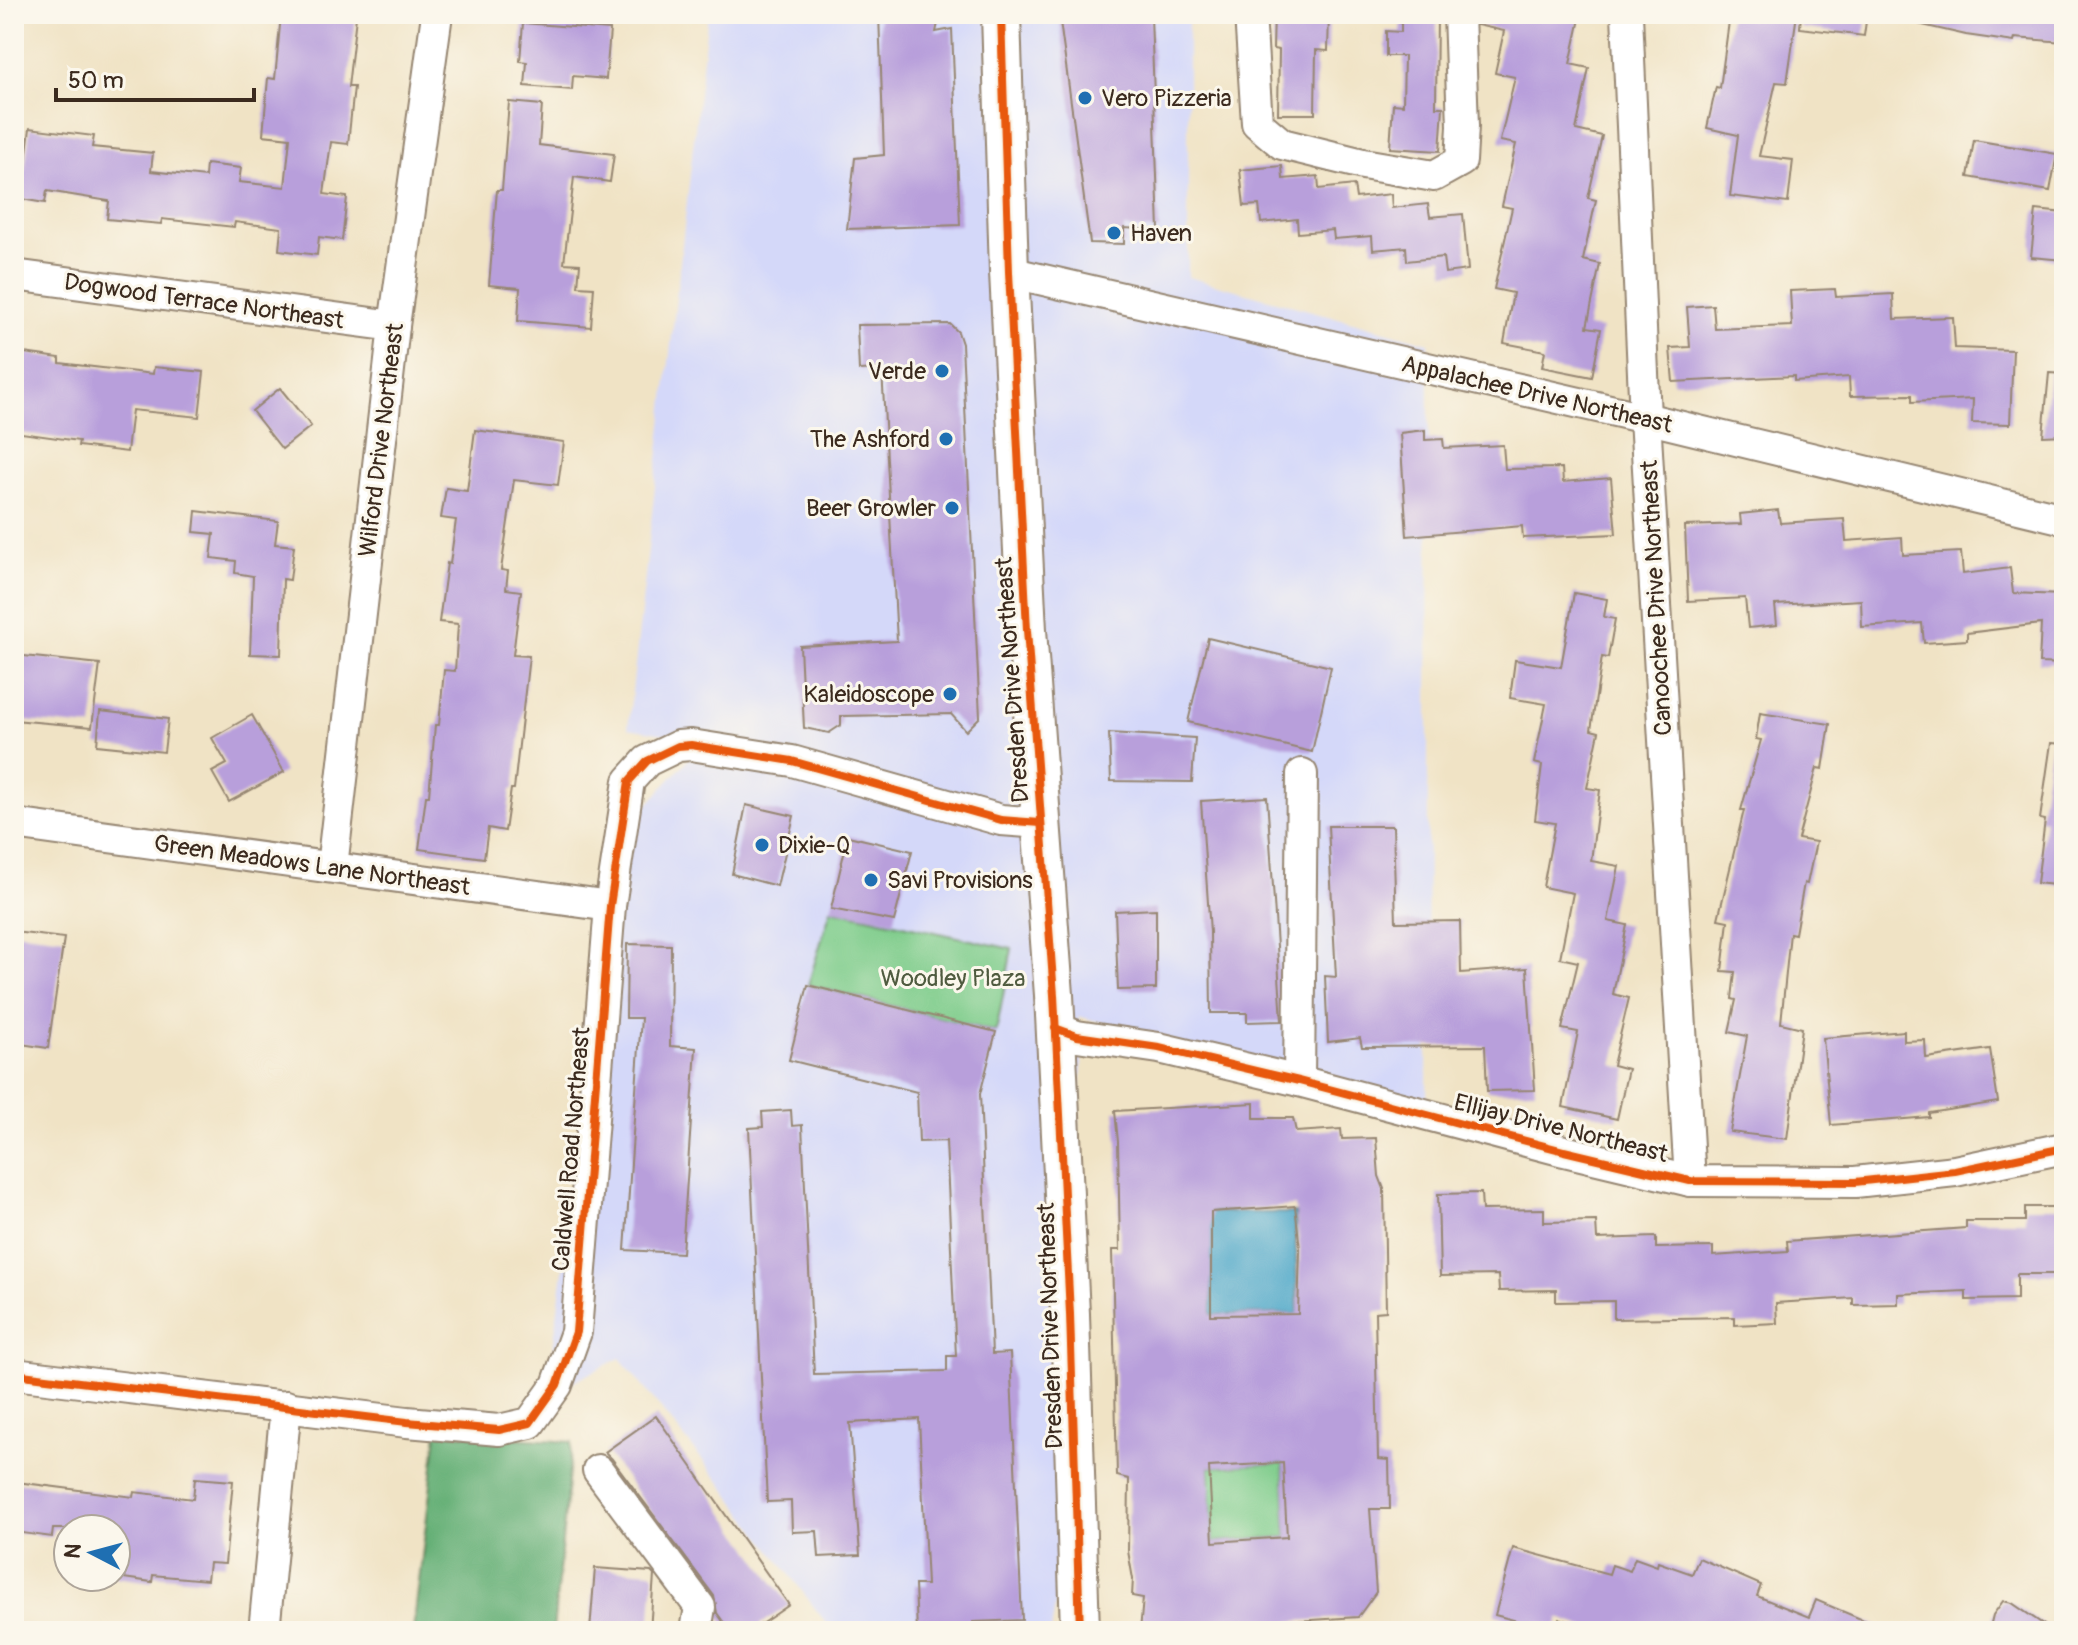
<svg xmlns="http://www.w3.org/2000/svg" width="2078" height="1645" font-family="Pangolin,sans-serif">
<rect width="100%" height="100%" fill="#fbf7ec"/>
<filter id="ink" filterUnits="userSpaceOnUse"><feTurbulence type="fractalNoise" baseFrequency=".0125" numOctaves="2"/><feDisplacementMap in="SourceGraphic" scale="16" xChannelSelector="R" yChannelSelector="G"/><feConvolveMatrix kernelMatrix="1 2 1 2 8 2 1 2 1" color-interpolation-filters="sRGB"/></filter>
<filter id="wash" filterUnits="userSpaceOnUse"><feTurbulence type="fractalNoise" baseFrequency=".006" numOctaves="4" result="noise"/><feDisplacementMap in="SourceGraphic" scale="32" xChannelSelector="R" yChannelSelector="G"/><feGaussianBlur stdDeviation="1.8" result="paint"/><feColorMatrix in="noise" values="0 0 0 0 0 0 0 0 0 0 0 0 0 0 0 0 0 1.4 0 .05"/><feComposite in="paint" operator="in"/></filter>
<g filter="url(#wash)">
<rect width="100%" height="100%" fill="#f0e3c5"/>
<polygon fill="#d4d8f9" points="708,14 1188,14 1188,277 1429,343 1427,1111 1078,1016 1082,1060 1070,1314 1077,1464 1051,1631 832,1631 721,1483 620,1358 547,1395 619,836 705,741 628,728"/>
<g fill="#7ecc8b" stroke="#5c7b54" stroke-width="2">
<polygon points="831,909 1012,949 996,1032 808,985"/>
<polygon points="1283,1463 1287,1537 1213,1542 1209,1467"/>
</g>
<polygon fill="#66b077" stroke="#506d4a" stroke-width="2" points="437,1433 572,1442 553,1631 413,1631"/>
<polygon fill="#49a5c8" stroke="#426873" stroke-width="2" points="1210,1212 1295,1213 1298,1314 1211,1315"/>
<g id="blocks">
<g fill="#b89fdb" fill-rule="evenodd">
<polygon points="281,14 356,17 348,87 354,87 348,144 331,142 324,194 347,197 342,240 319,237 317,255 279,250 281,228 235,222 234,227 162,219 161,224 107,219 109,201 47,191 45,203 21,199 30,128 94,136 92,147 153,153 151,171 205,177 206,164 241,168 239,182 285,187 290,138 263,135 268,78 275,79"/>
<polygon points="879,14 940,14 936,32 952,29 960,225 847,229 855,158 884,155"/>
<polygon points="1059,14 1107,14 1108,21 1151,16 1159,230 1124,228 1124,244 1090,243"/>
<polygon points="1274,14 1329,14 1328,51 1316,50 1315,114 1278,114 1279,50 1273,49"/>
<polygon points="1401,14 1437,14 1436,107 1443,107 1440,151 1390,148 1393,104 1403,105 1404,56 1386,56 1386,31 1401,32"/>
<polygon points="1477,14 1581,14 1570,64 1589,68 1576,130 1602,136 1588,198 1596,200 1583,260 1600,264 1587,327 1601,329 1592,377 1542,367 1545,351 1504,343 1513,293 1494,289 1512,208 1502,206 1516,144 1500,141 1515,77 1495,73 1504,31 1477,25"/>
<polygon points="1730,14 1797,14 1787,83 1776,82 1759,156 1793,160 1788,203 1730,196 1738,135 1707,128 1716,87 1720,88"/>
<polygon points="1801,14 1867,14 1864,36 1800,28"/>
<polygon points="1919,14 2064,14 2064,42 2015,38 2014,42 1966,35 1918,24"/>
<polygon points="523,23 610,30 606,79 573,76 572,90 525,86 527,62 520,61"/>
<polygon points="509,102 542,105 539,145 614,154 610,182 574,177 564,263 580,264 578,286 594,287 591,327 518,321 520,288 489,285 497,190 502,190"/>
<polygon points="1974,140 2057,154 2050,191 1968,177"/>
<polygon points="1282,166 1283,179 1318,176 1319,189 1354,185 1356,198 1391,194 1392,208 1428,204 1430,217 1463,214 1468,270 1445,273 1443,257 1407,261 1406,247 1373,250 1372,236 1334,239 1333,230 1298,233 1297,219 1261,223 1259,205 1244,206 1240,170"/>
<polygon points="2036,210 2064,213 2064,260 2031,257"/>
<polygon points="1835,289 1836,297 1893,294 1894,319 1953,317 1955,348 2013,350 2010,424 1972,423 1973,399 1912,402 1912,395 1850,396 1849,377 1794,381 1794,376 1673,382 1670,348 1690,347 1687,307 1713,305 1715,329 1792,326 1790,291"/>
<polygon points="950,324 958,332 962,344 980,717 966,731 951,714 841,716 841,725 829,733 804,728 800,646 897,641 882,369 859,370 857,325"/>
<polygon points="17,352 60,358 60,363 153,374 154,367 204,372 199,417 132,410 127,452 78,446 79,441 14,432 14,368"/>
<polygon points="2049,373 2064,374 2064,435 2043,436"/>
<polygon points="280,388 311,426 282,449 252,411"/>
<polygon points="475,430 564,442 558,485 514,480 501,570 508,571 506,589 521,591 513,655 529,656 514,789 511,789 505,831 488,828 484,858 419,849 426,796 429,796 435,725 439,725 444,670 455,671 458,624 439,622 447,563 450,564 456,520 441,518 446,488 467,491"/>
<polygon points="1425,430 1425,440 1443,439 1444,448 1503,445 1505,469 1562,468 1563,482 1611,478 1616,534 1523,538 1522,526 1407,536 1400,433"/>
<polygon points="1778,510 1780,523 1844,519 1846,541 1902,537 1903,555 1961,552 1963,574 2010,568 2013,593 2064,595 2064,664 2039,663 2041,624 1967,633 1967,640 1924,643 1922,623 1862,627 1861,600 1775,605 1777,625 1748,628 1745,598 1688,601 1685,526 1741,524 1740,514"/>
<polygon points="196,511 278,521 275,544 294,546 290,580 283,579 281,655 250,654 253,576 235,573 236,561 211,558 214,534 194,532"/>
<polygon points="1574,593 1607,599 1604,617 1615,619 1608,658 1602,657 1591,730 1599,732 1587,788 1600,790 1591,861 1619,866 1608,921 1627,925 1613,994 1629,998 1613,1065 1628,1069 1617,1119 1563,1107 1578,1032 1562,1029 1578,962 1560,958 1573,893 1543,887 1555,823 1535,820 1542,765 1534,763 1546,704 1510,698 1515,660 1561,667"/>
<polygon points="1208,638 1331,667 1312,752 1188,722"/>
<polygon points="14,655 100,664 92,727 14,720"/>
<polygon points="100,711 168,719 164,752 97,745"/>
<polygon points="1760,713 1830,724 1823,769 1817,768 1798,839 1816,842 1807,884 1804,883 1795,934 1790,933 1781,1023 1802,1028 1787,1139 1730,1132 1747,1036 1729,1032 1736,1000 1732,999 1735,972 1722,971 1728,921 1718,919 1744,810 1741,810 1761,740 1756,739"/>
<polygon points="252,715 284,772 229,802 212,772 227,764 212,738"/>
<polygon points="1109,733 1195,738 1192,782 1111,781"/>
<polygon points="2051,743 2064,744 2064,886 2037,883 2045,820 2040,819"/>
<polygon points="1267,797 1282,1021 1247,1022 1247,1013 1211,1013 1210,932 1201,801"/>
<polygon points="746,805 794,816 777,886 732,874"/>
<polygon points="1328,826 1393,826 1396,922 1460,921 1461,973 1527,968 1535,1090 1487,1091 1485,1046 1362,1047 1360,1038 1328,1042 1325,976 1336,977"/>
<polygon points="848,836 912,851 894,921 831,909"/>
<polygon points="1156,909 1156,989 1118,990 1115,911"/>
<polygon points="14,932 64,938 48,1048 14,1043"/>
<polygon points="627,944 671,945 670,1046 696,1048 682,1253 625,1250 641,1018 626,1018"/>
<polygon points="808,985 996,1032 980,1094 992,1354 1010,1353 1022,1620 973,1622 973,1628 917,1631 915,1585 927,1585 919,1419 850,1423 860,1555 819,1557 817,1531 792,1532 791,1501 767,1502 749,1128 763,1127 762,1112 791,1110 792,1126 802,1125 814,1374 947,1371 947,1356 956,1356 946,1141 919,1142 917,1092 789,1060"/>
<polygon points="1904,1031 1904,1041 1925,1040 1926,1058 1990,1049 1998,1102 1929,1113 1929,1117 1831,1125 1823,1038"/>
<path d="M1254 1103V1118H1293L1296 1132 1341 1129 1342 1139 1376 1138 1379 1176 1384 1189 1386 1311 1375 1312 1378 1459 1389 1460 1390 1509H1370L1376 1592 1358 1617 1219 1626 1205 1631H1140L1143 1598 1132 1596 1133 1579 1128 1551 1129 1479 1117 1476 1112 1250H1120L1118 1142 1115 1111ZM1295 1206 1300 1249 1298 1314 1211 1315V1212ZM1283 1463 1287 1537 1213 1542 1209 1467Z"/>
<polygon points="1481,1193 1482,1210 1544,1209 1544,1222 1596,1221 1597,1239 1656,1237 1656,1248 1713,1247 1713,1256 1788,1251 1787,1241 1966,1228 1966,1221 2025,1221 2025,1207 2064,1207 2064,1274 2017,1274 2017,1299 1966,1300 1966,1291 1898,1294 1898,1304 1853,1305 1853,1298 1776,1303 1777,1323 1735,1325 1735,1317 1614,1319 1614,1301 1556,1302 1556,1290 1499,1291 1498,1275 1440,1276 1438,1194"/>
<polygon points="656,1416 789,1605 751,1631 730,1631 717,1613 714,1596 612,1459 605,1452"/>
<polygon points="195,1478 233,1481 225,1564 209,1563 207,1580 153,1575 152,1582 116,1577 116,1529 53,1529 52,1537 14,1532 16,1482 133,1497 134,1492 193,1499"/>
<polygon points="1513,1548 1609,1574 1612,1565 1630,1571 1635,1558 1657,1566 1658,1562 1692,1574 1699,1558 1761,1585 1757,1596 1809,1617 1816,1600 1889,1631 1596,1631 1559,1618 1555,1631 1495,1615"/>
<polygon points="595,1568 651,1572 654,1575 650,1631 590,1631"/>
<polygon points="2003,1601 2012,1603 2053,1631 1989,1631 1993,1615"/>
</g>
</g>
</g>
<g filter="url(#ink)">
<use href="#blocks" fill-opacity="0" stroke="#968672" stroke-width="2"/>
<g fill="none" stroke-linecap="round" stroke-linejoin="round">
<g stroke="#968672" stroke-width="34">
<g id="minor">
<polyline points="1250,14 1257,123 1282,144 1363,164 1434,176 1461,161 1463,126 1459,14"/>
<polyline points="1627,14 1645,418 1690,1181"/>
<polyline points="1009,272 1645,418 2064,519"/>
<polyline points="14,275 394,326"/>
<polyline points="14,824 610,906"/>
<polyline points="332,867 394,326 437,14"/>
<polyline points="1055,1028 1077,1036 1159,1048 1299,1081 1564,1151 1690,1181 1855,1182 1955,1171 2064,1148"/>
<polyline points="1299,1081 1302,774"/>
<polyline points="14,1374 407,1422 499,1430 530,1423 557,1385 576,1332 610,906 629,781 647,761 678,746 691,745 792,761 1001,820 1041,823"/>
<polyline points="598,1470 700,1607 696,1631"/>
<polyline points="264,1631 286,1406"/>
</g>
</g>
<g stroke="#968672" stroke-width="42">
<polyline id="tertiary" points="1001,14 1009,272 1027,630 1054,995 1070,1314 1080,1631"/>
</g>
<use href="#minor" stroke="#fff" stroke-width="30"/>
<use href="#tertiary" stroke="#fff" stroke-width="38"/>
<g stroke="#fbf7ec" stroke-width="13">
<g id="cycleway">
<polyline points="1001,14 1009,272 1027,630 1054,995 1070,1314 1080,1631"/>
<polyline points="1055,1028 1077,1036 1159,1048 1299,1081 1564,1151 1690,1181 1855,1182 1955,1171 2064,1148"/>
<polyline points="14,1374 407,1422 499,1430 530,1423 557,1385 576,1332 610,906 629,781 647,761 678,746 691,745 792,761 1001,820 1041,823"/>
</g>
</g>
<use href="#cycleway" stroke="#e8590c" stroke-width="8"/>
</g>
</g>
<g fill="#1f6fb2" stroke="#fbf7ec" stroke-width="3">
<circle cx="1085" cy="98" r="8"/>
<circle cx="1114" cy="233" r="8"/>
<circle cx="942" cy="371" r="8"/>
<circle cx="946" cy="439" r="8"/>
<circle cx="952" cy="508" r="8"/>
<circle cx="950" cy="694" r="8"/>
<circle cx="762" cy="845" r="8"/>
<circle cx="871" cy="880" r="8"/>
</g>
<g text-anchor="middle" stroke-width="6" stroke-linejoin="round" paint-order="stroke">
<g font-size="24" fill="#3b2a1e" stroke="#fbf7ec" text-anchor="start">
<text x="1101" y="106">Vero Pizzeria</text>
<text x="1130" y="241">Haven</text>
<text x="926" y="379" text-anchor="end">Verde</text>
<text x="930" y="447" text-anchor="end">The Ashford</text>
<text x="936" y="516" text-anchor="end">Beer Growler</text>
<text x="934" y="702" text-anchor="end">Kaleidoscope</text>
<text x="778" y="853">Dixie-Q</text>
<text x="887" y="888">Savi Provisions</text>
</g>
<g font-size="24" fill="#3b2a1e" stroke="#fbf7ec">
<text transform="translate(204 301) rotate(8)" y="8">Dogwood Terrace Northeast</text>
<text transform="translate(1537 394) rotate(13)" y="8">Appalachee Drive Northeast</text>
<text transform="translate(381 440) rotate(-83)" y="8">Wilford Drive Northeast</text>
<text transform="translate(1656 598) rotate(-93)" y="8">Canoochee Drive Northeast</text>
<text transform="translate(1012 680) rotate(-94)" y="8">Dresden Drive Northeast</text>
<text transform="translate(312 865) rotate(8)" y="8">Green Meadows Lane Northeast</text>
<text transform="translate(1561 1128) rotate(14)" y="8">Ellijay Drive Northeast</text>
<text transform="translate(571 1149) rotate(-85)" y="8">Caldwell Road Northeast</text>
<text transform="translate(1050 1326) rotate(-92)" y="8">Dresden Drive Northeast</text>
</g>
<g font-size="24" fill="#4f5b3f" stroke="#fbf7ec">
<text x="953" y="986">Woodley Plaza</text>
</g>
</g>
<rect width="2078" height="1645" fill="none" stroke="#fbf7ec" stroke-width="48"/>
<g transform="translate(92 1553) rotate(276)"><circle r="38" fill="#fbf7ec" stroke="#aea59a" stroke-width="2"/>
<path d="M0-6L14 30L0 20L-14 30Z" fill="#1f6fb2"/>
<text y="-12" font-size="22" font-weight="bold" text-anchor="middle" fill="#3b2a1e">N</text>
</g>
<path d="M56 88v12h198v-12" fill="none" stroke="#3b2a1e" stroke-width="4"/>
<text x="68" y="88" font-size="24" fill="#3b2a1e" stroke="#fbf7ec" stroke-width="6" paint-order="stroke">50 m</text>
</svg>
